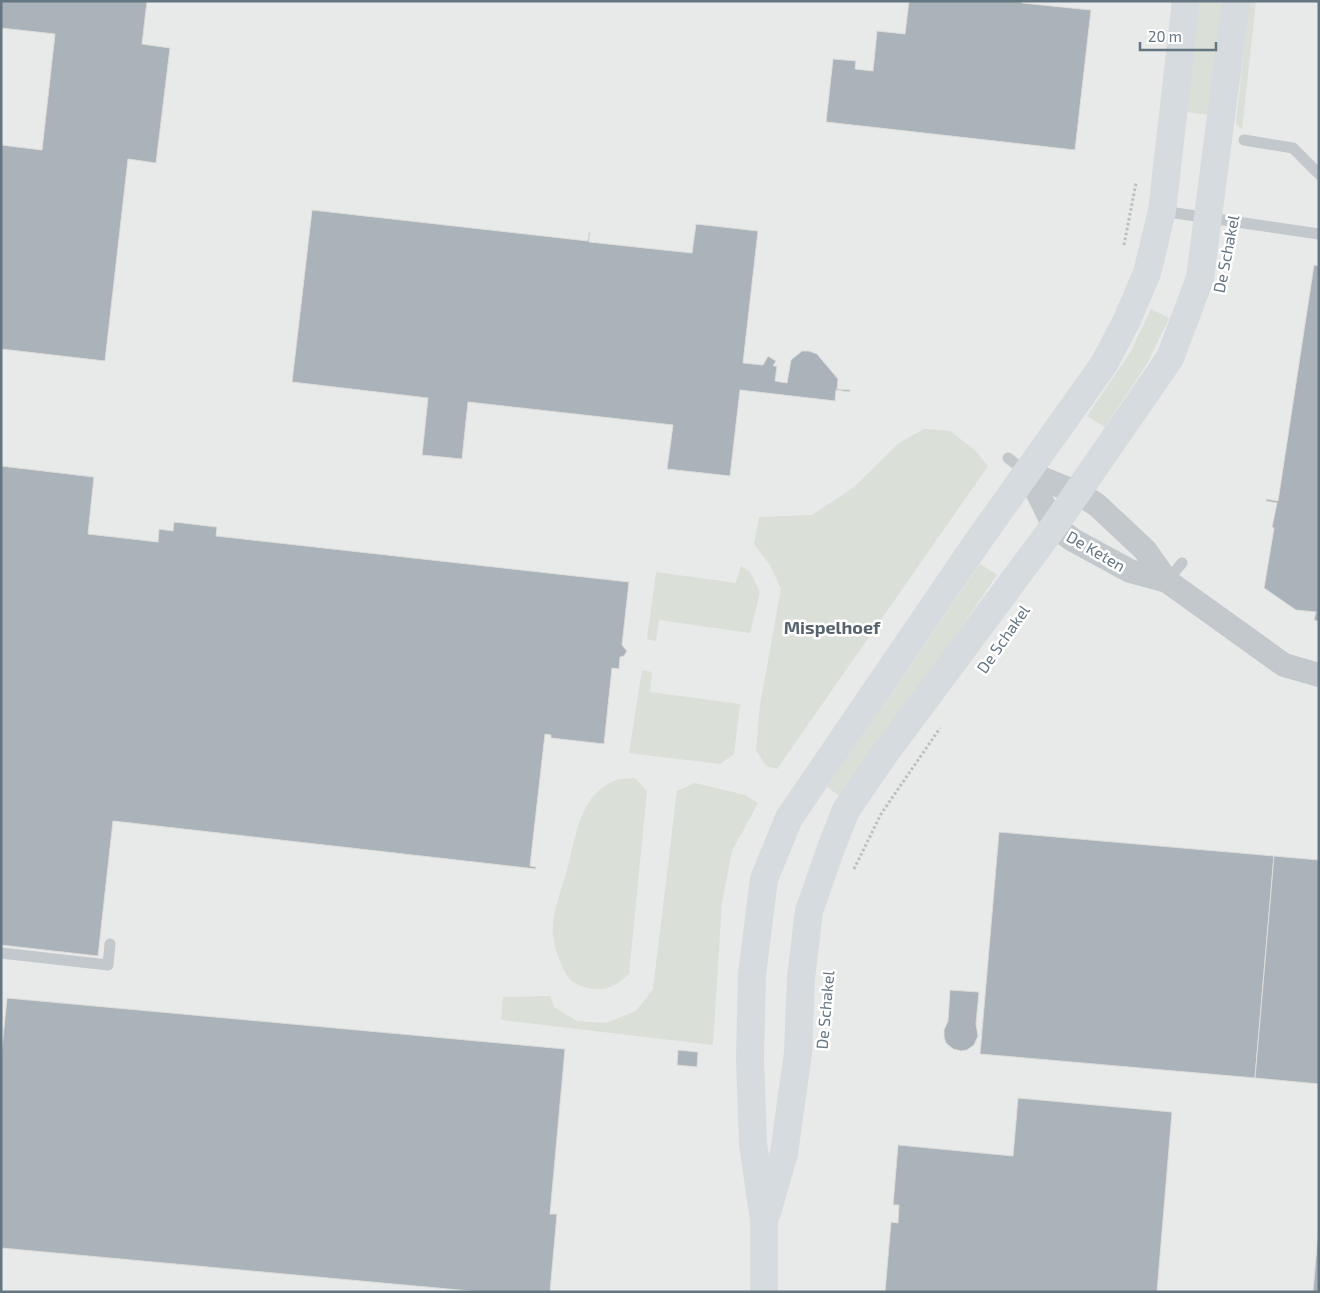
<svg xmlns="http://www.w3.org/2000/svg" width="1320" height="1293" font-family="'Exo 2',sans-serif">
<rect width="100%" height="100%" fill="#fafaf8"/>
<rect fill="#e8e9e9" x="1" y="1" width="1318" height="1291"/>
<g fill="#dadfd7">
<polygon points="1200,1 1222,1 1209,115 1186,112"/>
<polygon points="1249,1 1256,1 1242,130 1236,123"/>
<polygon points="1151,309 1169,318 1148,362 1105,427 1087,416 1130,353"/>
<polygon points="924,429 950,431 975,450 988,466 777,769 766,766 756,750 760,705 781,589 770,565 754,544 759,517 812,515 853,488 899,443"/>
<polygon points="980,564 997,575 844,799 827,787"/>
<polygon points="741,566 750,572 760,592 750,633 659,620 656,641 647,639 656,572 736,583"/>
<polygon points="642,670 652,672 650,692 740,704 734,754 720,764 629,753"/>
<path d="M635 778 647 791 629 974C625 977 621 981 617 984 604 992 586 990 573 982 565 977 555 951 554 941 549 916 561 894 567 870 576 837 579 795 616 780 621 778 629 779 635 778Z"/>
<polygon points="695,783 745,795 758,803 732,851 722,902 713,1045 501,1020 503,997 550,996 555,1008 577,1021 606,1023 636,1011 653,989 677,791"/>
</g>
<g fill="#aab3b9" stroke="#dcdcda">
<polygon points="1,1 147,1 142,44 170,48 156,163 128,159 105,361 1,349 1,145 42,150 55,34 1,28"/>
<polygon points="909,1 1022,1 1022,3 1091,10 1075,150 826,122 833,59 856,61 855,69 873,71 877,31 905,34"/>
<polygon points="312,210 588,241 589,232 590,233 589,242 692,253 696,224 758,231 743,363 763,365 768,356 776,361 773,366 777,366 775,381 787,383 791,360 802,351 809,351 817,354 838,379 837,389 850,390 850,392 836,390 835,401 740,390 730,476 667,469 673,425 468,402 462,459 422,455 428,398 292,382"/>
<polygon points="1314,265 1319,266 1319,622 1314,620 1316,612 1296,610 1264,588 1274,528 1272,527 1277,503 1266,501 1266,499 1278,501"/>
<polygon points="1,466 94,477 88,534 158,542 159,529 173,531 174,522 217,527 216,536 629,582 622,645 627,651 624,656 620,657 619,669 612,668 604,744 551,738 551,735 545,734 530,866 536,867 536,869 113,821 98,956 1,945"/>
<polygon points="999,832 1274,856 1255,1078 980,1054"/>
<polygon points="1274,856 1319,860 1319,1084 1255,1078"/>
<polygon points="950,990 979,992 976,1024 978,1036 974,1045 967,1050 961,1051 953,1049 946,1043 944,1037 944,1030 948,1021"/>
<polygon points="7,998 565,1049 550,1214 557,1214 550,1292 481,1292 1,1248 1,1057"/>
<polygon points="678,1050 698,1052 697,1067 677,1065"/>
<polygon points="1018,1098 1172,1112 1157,1292 885,1292 891,1222 898,1223 899,1205 893,1205 898,1145 1013,1156"/>
<polygon points="1319,1222 1319,1292 1313,1292"/>
</g>
<g fill="none" stroke-linecap="round" stroke-linejoin="round">
<g stroke="#bbbfc2" stroke-width="3" stroke-dasharray="2.5 2.5" stroke-linecap="butt">
<polyline points="1124,245 1136,183"/>
<polyline points="854,869 881,814 940,728"/>
</g>
<g stroke="#c3c8cc" stroke-width="11">
<polyline points="1244,140 1293,148 1319,174"/>
<polyline points="1162,211 1319,234"/>
<polyline points="1008,458 1028,473"/>
<polyline points="1167,581 1182,563"/>
<polyline points="1,953 108,965 110,944"/>
</g>
<g stroke="#c3c8cc" stroke-width="24">
<polyline points="1028,473 1078,493 1097,505 1145,550 1167,581 1284,665 1319,675"/>
<polyline points="1028,473 1054,526 1073,540 1130,571 1167,581"/>
</g>
<g stroke="#d6dbdf" stroke-width="28">
<polyline points="767,1212 784,1153 798,1053 801,978 809,911 831,848 846,810 883,756 1054,526 1170,358 1200,278 1236,1"/>
<polyline points="764,1292 764,1220 753,1144 750,1058 752,975 764,879 789,818 976,544 1104,364 1127,320 1147,273 1162,211 1186,1"/>
</g>
</g>
<g text-anchor="middle" stroke-width="5" stroke-linejoin="round" paint-order="stroke">
<g font-size="16" fill="#657683" stroke="#fff">
<text transform="translate(1226 254) rotate(-79)" y="6">De Schakel</text>
<text transform="translate(1096 551) rotate(30)" y="6">De Keten</text>
<text transform="translate(1003 639) rotate(-55)" y="6">De Schakel</text>
<text transform="translate(825 1010) rotate(-85)" y="6">De Schakel</text>
</g>
<g font-size="18" font-weight="bold" fill="#57646e" stroke="#fff">
<text x="832" y="634">Mispelhoef</text>
</g>
</g>
<rect width="1320" height="1293" fill="none" stroke="#657683" stroke-width="5"/>
<path d="M1140 42v8h76v-8" fill="none" stroke="#657683" stroke-width="2.5"/>
<text x="1148" y="42" font-size="15" fill="#657683" stroke="#ffffff" stroke-width="4" paint-order="stroke">20 m</text>
</svg>
